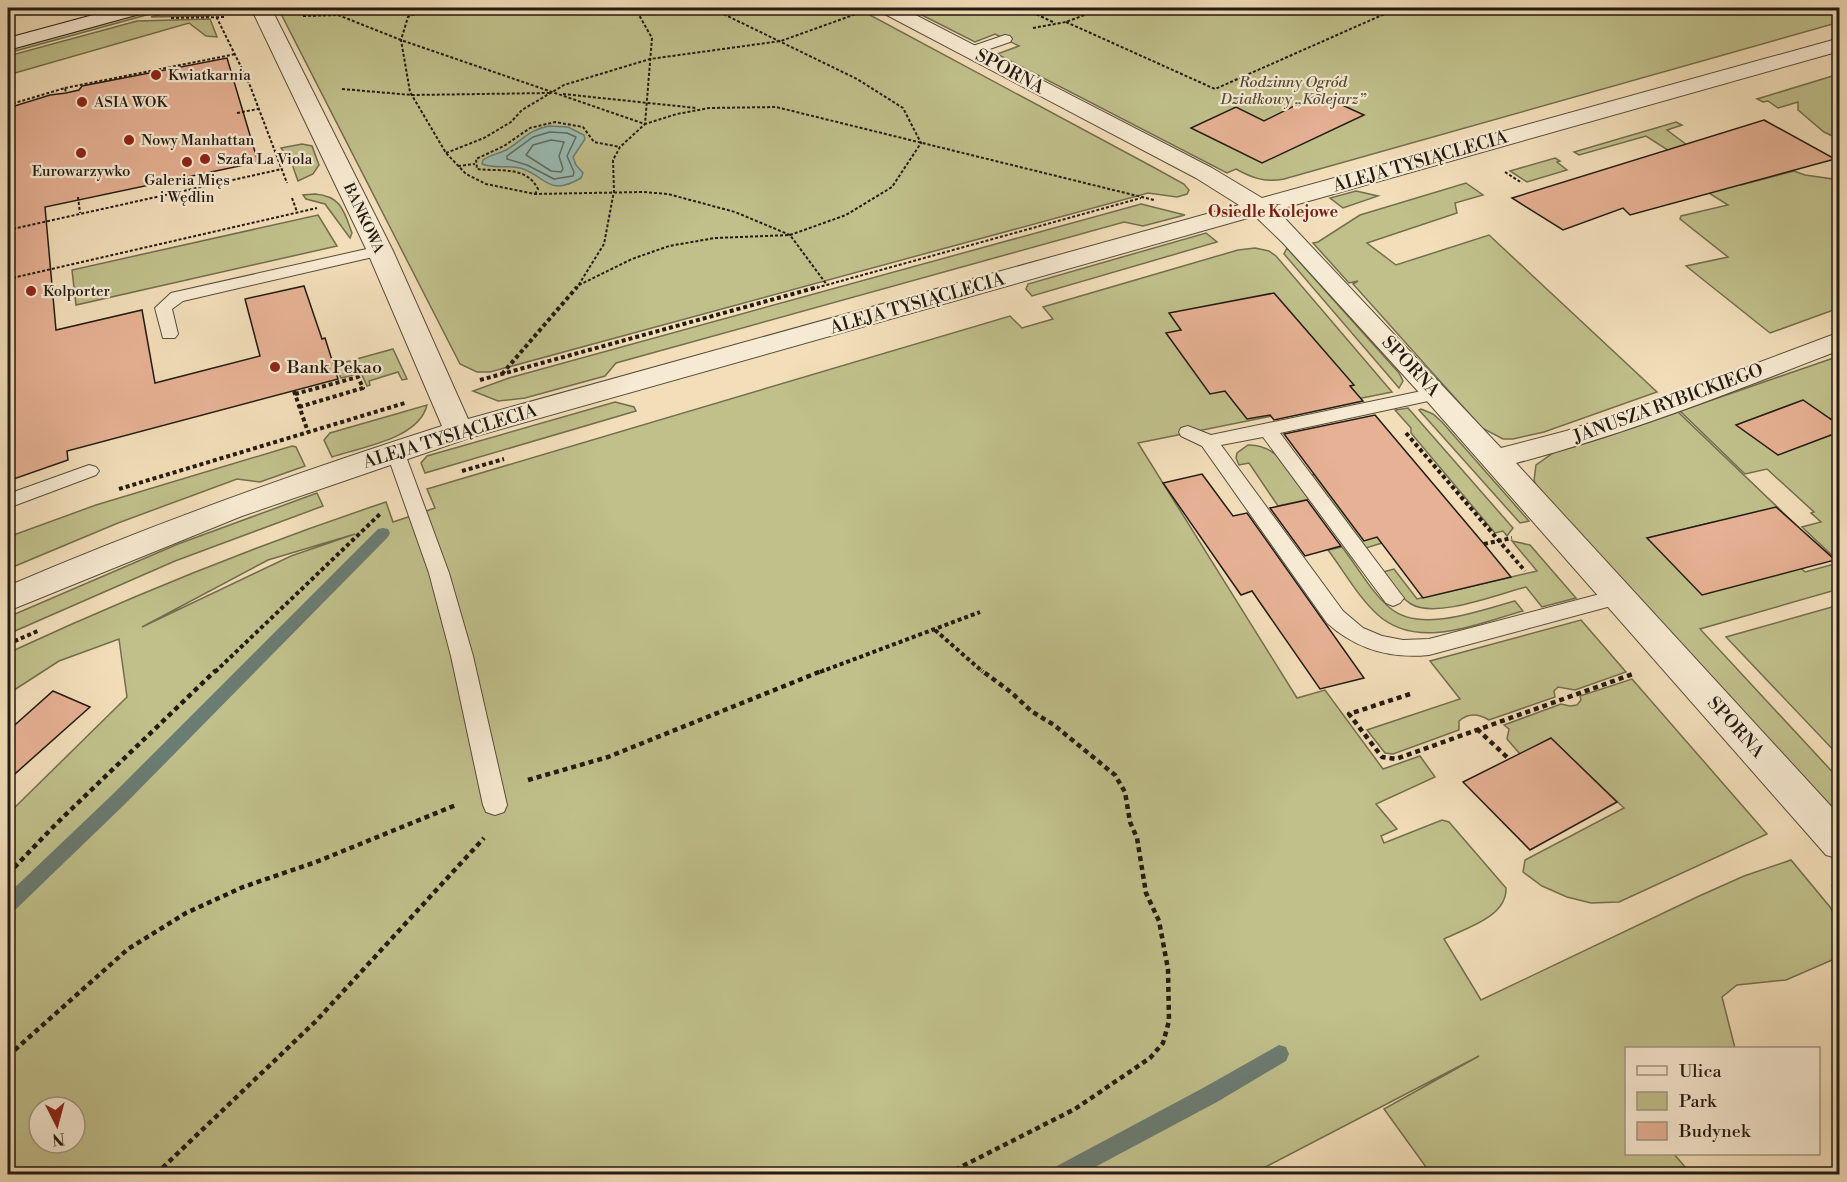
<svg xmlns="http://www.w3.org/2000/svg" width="1847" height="1182" font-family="'Libre Bodoni',serif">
<rect width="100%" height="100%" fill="#f2deb9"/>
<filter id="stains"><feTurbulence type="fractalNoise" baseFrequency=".00333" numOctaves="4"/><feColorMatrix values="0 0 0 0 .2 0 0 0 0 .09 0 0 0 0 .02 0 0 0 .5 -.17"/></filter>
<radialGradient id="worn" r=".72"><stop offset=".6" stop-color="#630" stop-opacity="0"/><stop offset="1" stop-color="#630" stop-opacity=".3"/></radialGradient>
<g fill="#c0c08b" stroke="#726e4e" stroke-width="1.5" fill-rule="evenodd">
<polygon points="159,8 172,8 8,53 8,49"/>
<polygon points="186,8 206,8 209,16 151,17"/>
<polygon points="278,8 857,8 1153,167 1184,184 1189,190 1187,194 1177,197 1148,193 490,372 477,372 460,364"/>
<path d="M908 8H1839L1840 22 1284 179C1266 183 1252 178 1236 169L1227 173 997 54 1019 46 995 34 975 42Z"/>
<polygon points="210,19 217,37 206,36 189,23 8,75 8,56 137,21"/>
<polygon points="1839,74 1839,139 1824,132 1798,110 1798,102 1778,108 1768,101 1763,102 1757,99"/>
<polygon points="1676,122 1682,125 1667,130 1741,185 1794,171 1805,175 1840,180 1839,308 1770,333 1686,266 1728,257 1680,219 1681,216 1728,205 1704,190 1688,163 1646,136 1579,155 1574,152"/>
<polygon points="302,144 312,146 319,165 313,174 298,181 292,164 281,148"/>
<polygon points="1555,158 1560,161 1557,162 1567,170 1527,182 1510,171"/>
<polygon points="1466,183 1483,195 1455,203 1457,213 1367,243 1396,265 1489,235 1657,392 1544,432 1513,439 1503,439 1482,428 1353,284 1358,281 1349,283 1313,243 1318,242 1360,215"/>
<polygon points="1356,191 1378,196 1343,208 1330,198"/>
<path d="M315 194C341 196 344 211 352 233L350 238 325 204 306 199 303 195Z"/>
<polygon points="1141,204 1185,215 1143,226 1124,222 616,363 605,376 525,398 498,401 473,391 509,378"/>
<polygon points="318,215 337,246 76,305 72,270"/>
<polygon points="1206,233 1217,242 1032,296 1026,289 1028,284"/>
<path d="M1255 248 1269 251 1276 256 1392 392 1138 443 1297 698 1325 690 1383 769 1420 756 1435 777 1376 804 1397 829 1381 836 1384 843 1442 820 1449 822 1506 888C1507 917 1466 928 1444 939L1481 1000 1697 897 1744 876 1791 860 1830 907 1839 924V957L1786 980 1737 985 1722 997 1735 1048H1626V1154H1674L1691 1174H1431L1384 1109 1479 1056 1252 1174H8V814L127 697 119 639 59 661 8 694V653C131 596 257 545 386 502L393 522 435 508 427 489 1010 316 1022 328 1053 319 1043 307 1238 250ZM355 534 291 556 142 627 268 560ZM39 1107H75V1143H39Z"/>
<polygon points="1287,248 1399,373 1403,381 1399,388 1284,254"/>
<polygon points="393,349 407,379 402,380 398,372 369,381 370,385 367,386 361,373 341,378 335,365"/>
<polygon points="1839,356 1839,425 1803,400 1737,425 1778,455 1839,432 1839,562 1802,527 1821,522 1811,513 1814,512 1767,469 1745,474 1680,411"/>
<polygon points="615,402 634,407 636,411 425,473 421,463 427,456"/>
<path d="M427 405C419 439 361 447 332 457L324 440 330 433Z"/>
<polygon points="1408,408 1513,528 1507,536 1503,531 1495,533 1411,433 1411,428 1395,410"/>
<polygon points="1421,409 1433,414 1442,422 1529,521 1520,523 1419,410"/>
<path d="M1678 412 1795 524 1764 532 1805 572 1838 563 1839 564V589L1700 629 1839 779V806L1831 809 1540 491 1534 481 1536 465 1556 451ZM1713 522 1770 576 1648 538Z"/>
<path d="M1248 445C1280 444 1294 477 1309 499L1278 506 1249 463 1239 465 1236 458 1237 453Z"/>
<polygon points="292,446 296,447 305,466 260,482 237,479 118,523 8,569 8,537 96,505"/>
<polygon points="1327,472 1382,543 1366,548 1311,475"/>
<polygon points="317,493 323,506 175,561 8,634 8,617 178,544"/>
<path d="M1512 541 1530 545 1576 598 1542 607 1526 587C1498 594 1436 619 1411 604 1399 597 1391 582 1383 572L1394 569 1417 599 1537 571Z"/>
<path d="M1342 547C1357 566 1371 592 1390 608 1421 634 1480 610 1515 601L1523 611C1479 623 1418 651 1378 615 1358 597 1344 571 1328 550Z"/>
<polygon points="1839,605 1840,605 1839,756 1726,637"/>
<path d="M1581 620 1626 672 1575 690 1558 687 1554 691 1555 697 1489 720C1479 714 1468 713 1459 721V730L1393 754 1385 753 1367 730 1460 699 1430 661Z"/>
<polygon points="1632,679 1767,834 1619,902 1591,903 1567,897 1542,886 1523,872 1525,860 1624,808 1551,739 1520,754 1507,739 1509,729 1504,725 1561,704 1570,706 1577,705 1581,700 1580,696"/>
</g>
<path fill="#9bbcb2" stroke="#6b7c72" stroke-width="1.5" d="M549 126 568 127 584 135 585 139 573 157 576 165 583 173 581 178C547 198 546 175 520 168 507 165 494 169 482 164L483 160C490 155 498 154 506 150 524 140 526 131 549 126Z"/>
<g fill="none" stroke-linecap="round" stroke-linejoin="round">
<g stroke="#5f6c62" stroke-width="1.5">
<polygon points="550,132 567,133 576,137 567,156 574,172 573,176 554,179 527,165 507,159 507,156 533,137"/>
<polygon points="551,140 564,142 559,156 563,169 561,172 551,171 526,155 533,145"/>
</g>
<g fill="#6b7c72" fill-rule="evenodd">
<polygon points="383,528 388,529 390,533 388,537 125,804 14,911 8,913 8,894 113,794 378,529"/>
<polygon points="1279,1045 1286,1047 1289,1054 1286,1061 1217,1102 1082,1174 1052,1174 1055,1167 1203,1088"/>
</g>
</g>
<g fill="#e6b194" stroke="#231b12" stroke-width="1.5">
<polygon points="227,58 258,162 45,207 56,330 142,310 155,383 260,356 245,299 304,286 322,339 325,338 338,379 67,451 68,460 8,481 8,108 50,95 66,93 79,90 82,86"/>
<polygon points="1318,94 1364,115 1262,163 1191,128 1236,107 1264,121"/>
<polygon points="1764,120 1835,159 1630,215 1623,208 1563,230 1512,198"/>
<polygon points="1274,293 1354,385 1350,386 1363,401 1274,420 1270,415 1247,419 1225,391 1210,394 1166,333 1181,330 1169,313"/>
<polygon points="1803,400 1839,425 1839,432 1778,455 1736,425"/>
<polygon points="1375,415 1484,544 1511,577 1423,598 1377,537 1364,541 1284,434"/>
<polygon points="1202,474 1233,516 1247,513 1364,678 1320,689 1252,591 1241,595 1163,483"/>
<polygon points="1307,500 1341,546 1305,556 1270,508"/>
<polygon points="1776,507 1835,560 1702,595 1647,538"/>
<polygon points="53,691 90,707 8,780 8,731"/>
<polygon points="1551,738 1617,802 1530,850 1463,782"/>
</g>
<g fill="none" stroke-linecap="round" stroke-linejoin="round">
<g stroke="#574c3c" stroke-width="2">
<g id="lane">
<polygon points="1005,35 1010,36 1012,39 1010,42 972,55 965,51 967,48"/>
<polygon points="380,246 388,251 386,254 183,301 172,309 178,334 175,338 163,338 155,308 171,293"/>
<path d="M1436 388 1442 390 1445 394 1442 398 1280 433 1400 593 1404 598 1400 603 1393 606 1386 603 1263 437 1221 445 1343 611 1363 628 1382 636 1403 640 1429 639 1619 589 1626 592 1630 597 1626 602 1429 655C1390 659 1356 649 1327 623L1202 446 1181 436 1179 432 1181 428 1188 426 1211 435Z"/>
<polygon points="395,445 402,447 404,451 449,573 473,656 507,805 504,812 495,815 486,812 483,805 451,656 429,573 386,451 388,447"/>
<polygon points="89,465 96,467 99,471 96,475 8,508 8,494"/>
</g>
</g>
<g stroke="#574c3c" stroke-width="2">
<path id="street" d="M251 8H271L393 251 468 419 1239 205 1196 178 881 12 878 8H902L1212 168 1262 198 1840 38V51L1277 210 1501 448 1566 431 1654 402 1840 332V350C1732 392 1627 434 1516 463L1840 816V859L1826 855 1426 400 1283 243 1255 216 469 438 242 516 8 611V586C150 525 295 473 442 426L367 251Z"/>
</g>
<g stroke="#231b12" stroke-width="2">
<polygon id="secondary" points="119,8 150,8 147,12 8,50 8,38"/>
</g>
<g stroke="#231b12" stroke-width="2" stroke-dasharray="3 2" stroke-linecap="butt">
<polyline points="212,8 249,83 287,183"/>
<polyline points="428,8 408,17 401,40 410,92 446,153 466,174 486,184 535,194 643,192 668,194 735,212 790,235 827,285"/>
<polyline points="1023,8 1055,23"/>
<polyline points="338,15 342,12 414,8"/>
<polyline points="303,16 338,15 401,40 645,124 677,114 709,108 776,107 1154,200"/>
<polyline points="171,18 226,17"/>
<polyline points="1066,22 1215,89 1398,8"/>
<polyline points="1033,28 1066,22 1103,8"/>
<polyline points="65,88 236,54"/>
<polyline points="342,89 412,95 550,93"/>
<polyline points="563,94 696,108"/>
<polyline points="8,105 65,88 66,93"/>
<polyline points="237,113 258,109"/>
<polyline points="446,153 484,138 511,122 522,110 564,85 650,59 781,41 856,14"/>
<polyline points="458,166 475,164"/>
<polyline points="1505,172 1522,183"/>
<path d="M535 194 538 189C526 165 499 172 477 169L476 159 504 146 530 128 555 122 583 127 594 142 620 147"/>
<polyline points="78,197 80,213"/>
<polyline points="292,198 297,212"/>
<polyline points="8,230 282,169"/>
<polyline points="11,278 11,285"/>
<polyline points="8,279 317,208"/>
<polyline points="579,285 632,259 669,246 715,238 790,235 846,215 892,187 921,143 903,108 857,79 711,8"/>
<polyline points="576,289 604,244 614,191 613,160 620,147 645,124 652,38 635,8"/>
<polyline points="812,289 1141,198"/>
</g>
<g stroke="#231b12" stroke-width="4" stroke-dasharray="4 3" stroke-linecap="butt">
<polyline points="502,374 577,287"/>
<polyline points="480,380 818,287"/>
<polyline points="294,391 308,432"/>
<polyline points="295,394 358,377 363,388 299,407"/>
<polyline points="1406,433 1525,571"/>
<polyline points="462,471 504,459"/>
<polyline points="119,489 405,403"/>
<polyline points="1484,544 1512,538"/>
<polyline points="935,630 983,672"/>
<polyline points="8,644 40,630"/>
<polyline points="215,672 380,514"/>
<polyline points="820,672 980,612"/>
</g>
<g stroke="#231b12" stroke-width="4.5" stroke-dasharray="5 4" stroke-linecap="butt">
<polyline points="1410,694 1349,714 1382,757 1396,759 1633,674"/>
<polyline points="1477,729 1509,759"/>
<polyline points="528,780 608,757 824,670"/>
<polyline points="8,874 56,824 216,670"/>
<polyline points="1833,884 1840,892"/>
<polyline points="8,1056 128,949 186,913 243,887 316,862 456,805"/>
<polyline points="156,1174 316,1021 484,838"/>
<polyline points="947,1174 1075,1109 1150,1058 1163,1043 1169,1021 1168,969 1159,921 1146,893 1137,838 1130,822 1125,792 1115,775 1054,725 1031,711 1012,693 981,670"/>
</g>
<use href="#lane" fill="#f7ead2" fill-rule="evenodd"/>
<use href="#street" fill="#f7ead2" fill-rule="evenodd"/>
<use href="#secondary" fill="#f7ead2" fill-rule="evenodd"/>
</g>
<g fill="#8f2418" stroke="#f7ead2" stroke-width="2">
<circle cx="156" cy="75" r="6"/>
<circle cx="82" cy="102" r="6"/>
<circle cx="129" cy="140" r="6"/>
<circle cx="81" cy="153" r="6"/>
<circle cx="205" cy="159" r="6"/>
<circle cx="187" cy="162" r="6"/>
<circle cx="31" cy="291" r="6"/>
<circle cx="275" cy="367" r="6"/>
</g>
<g text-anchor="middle" stroke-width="4.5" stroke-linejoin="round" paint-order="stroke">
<g font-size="15" fill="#231b12" stroke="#f7ead2" text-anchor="start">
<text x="168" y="80">Kwiatkarnia</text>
<text x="94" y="107">ASIA WOK</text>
<text x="141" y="145">Nowy Manhattan</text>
<text x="217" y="164">Szafa La Viola</text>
<text x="81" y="176" text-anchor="middle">Eurowarzywko</text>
<text x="187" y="185" text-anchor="middle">Galeria Mięs<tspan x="187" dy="17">i Wędlin</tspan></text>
<text x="43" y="296">Kolporter</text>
</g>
<g font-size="15" font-style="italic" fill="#524d36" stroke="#f7ead2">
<text x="1293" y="87">Rodzinny Ogród<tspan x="1293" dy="17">Działkowy „Kolejarz”</tspan></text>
</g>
<g font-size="15" fill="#231b12" stroke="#f7ead2">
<text transform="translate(364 218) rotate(65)" y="5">BANKOWA</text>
</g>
<g font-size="16" font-weight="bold" fill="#7a1f14" stroke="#f7ead2">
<text x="1273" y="217">Osiedle Kolejowe</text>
</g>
<g font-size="18" fill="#231b12" stroke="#f7ead2">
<text transform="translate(1010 71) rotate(28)" y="6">SPORNA</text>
<text transform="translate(1420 161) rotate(-16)" y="6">ALEJA TYSIĄCLECIA</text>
<text transform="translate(917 303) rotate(-16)" y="6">ALEJA TYSIĄCLECIA</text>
<text transform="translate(1411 366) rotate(47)" y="6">SPORNA</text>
<text transform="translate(1668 403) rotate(-20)" y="6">JANUSZA RYBICKIEGO</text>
<text transform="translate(450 436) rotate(-17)" y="6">ALEJA TYSIĄCLECIA</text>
<text transform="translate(1736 727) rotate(48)" y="6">SPORNA</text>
</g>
<g font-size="18" fill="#231b12" stroke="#f7ead2" text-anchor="start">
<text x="287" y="373">Bank Pekao</text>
</g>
</g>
<rect width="1847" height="1182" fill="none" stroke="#f2deb9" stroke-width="30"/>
<rect x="9" y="9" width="1829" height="1164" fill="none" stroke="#231b12" stroke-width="3"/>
<rect x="15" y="15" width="1817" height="1152" fill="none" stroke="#231b12" stroke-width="1.5"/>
<rect x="1625" y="1047" width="195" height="108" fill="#f7ead2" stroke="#a29785" stroke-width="1.5"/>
<rect x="1637" y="1066" width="30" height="9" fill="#f7ead2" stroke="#a29785" stroke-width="1.5"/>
<text x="1679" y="1077" font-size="18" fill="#231b12">Ulica</text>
<rect x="1637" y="1092" width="30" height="18" fill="#c0c08b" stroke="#a29785" stroke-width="1.5"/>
<text x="1679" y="1107" font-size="18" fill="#231b12">Park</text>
<rect x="1637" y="1122" width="30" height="18" fill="#e6b194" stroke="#a29785" stroke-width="1.5"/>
<text x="1679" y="1137" font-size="18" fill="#231b12">Budynek</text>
<g transform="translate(57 1125) rotate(174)"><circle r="28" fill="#f7ead2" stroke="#a29785" stroke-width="1.5"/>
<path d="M0-4.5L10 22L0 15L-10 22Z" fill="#8f2418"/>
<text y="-9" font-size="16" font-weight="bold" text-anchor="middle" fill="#231b12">N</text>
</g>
<rect width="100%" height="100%" filter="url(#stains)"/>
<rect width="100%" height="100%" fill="url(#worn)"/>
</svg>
